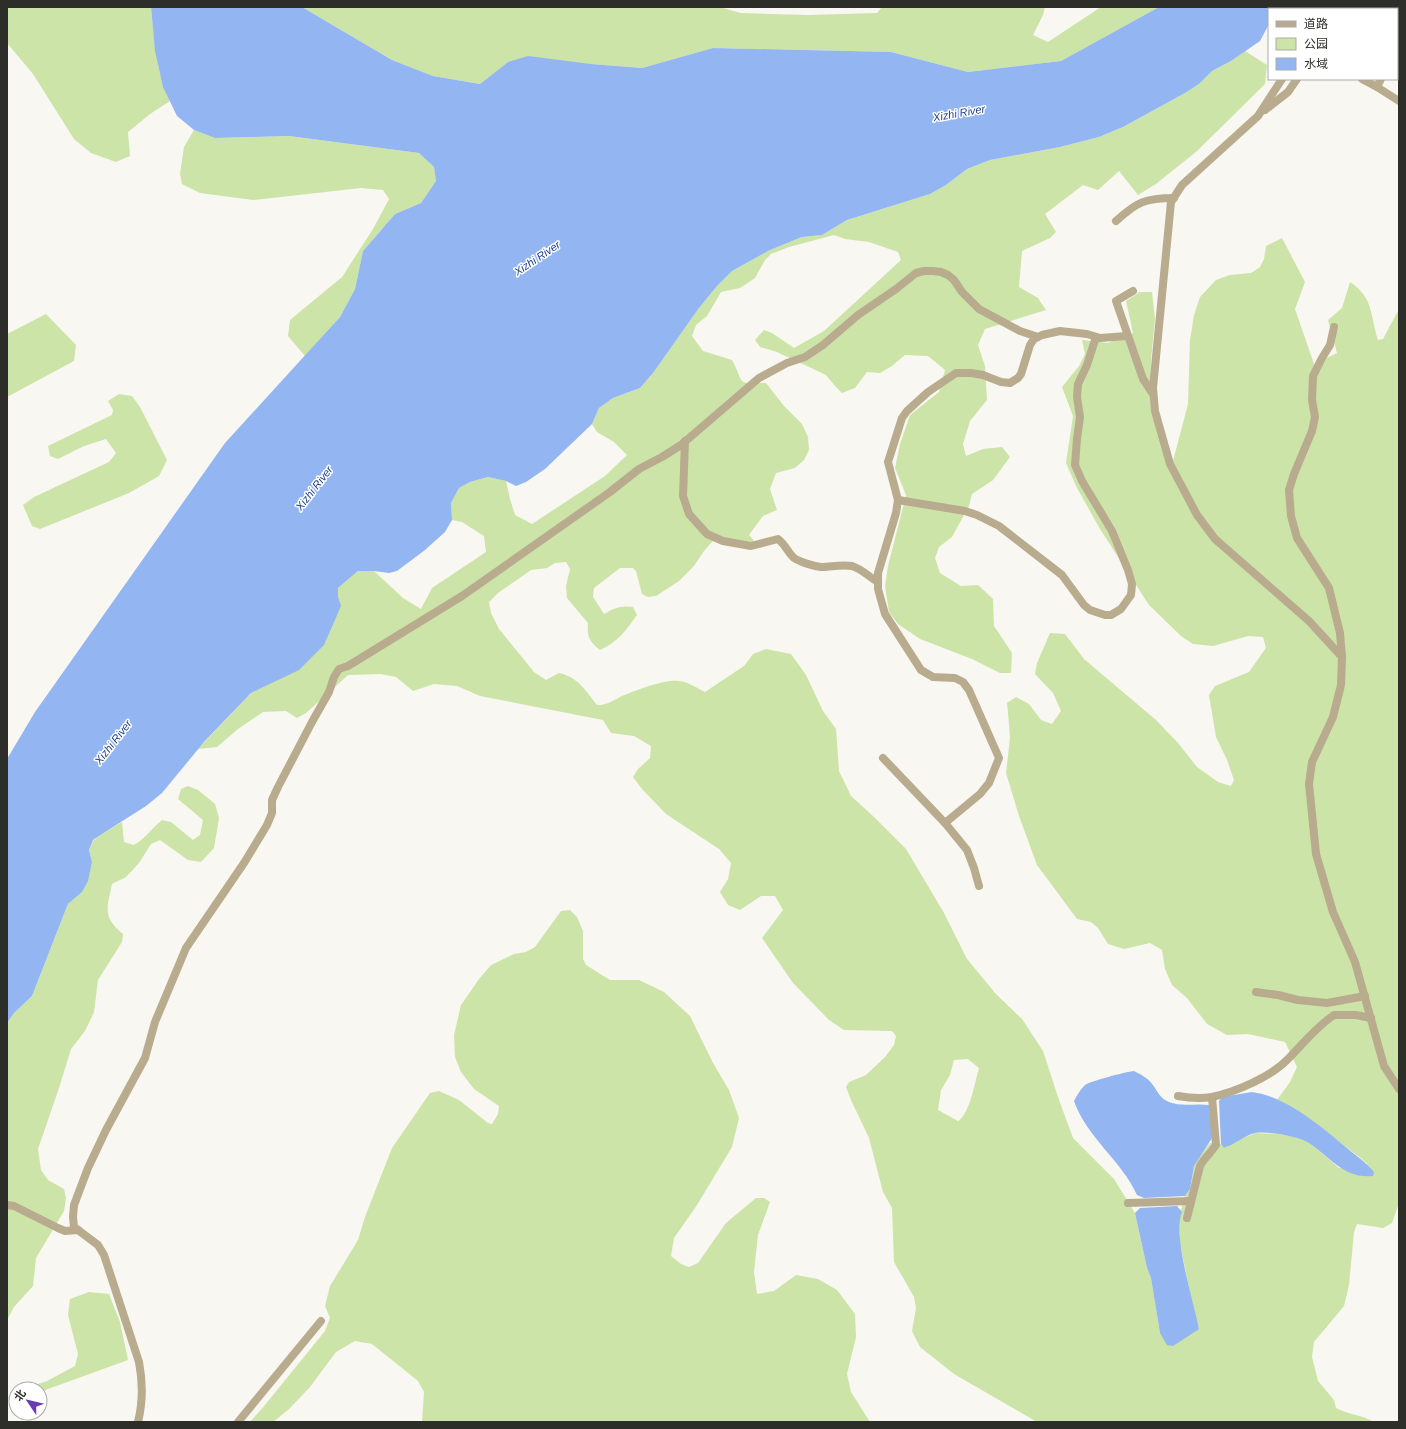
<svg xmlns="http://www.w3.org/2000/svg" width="1406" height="1429" font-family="Arial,'Noto Sans SC',sans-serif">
<rect width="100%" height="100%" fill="#f9f7f1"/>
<g fill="#cce4a7" fill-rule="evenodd">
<path d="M7 7H151C154 39 156 71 170 101L150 114 128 132 130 156 116 162 91 153 74 139 33 74 7 43Z"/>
<polygon points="302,7 719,7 741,13 808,15 877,13 882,7 1045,7 1043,15 1033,35 1048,42 1101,7 1159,7 1061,61 968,72 891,52 713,48 642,68 591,64 508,62 480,84 433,76 392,60"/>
<path d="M1245 51 1267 65 1265 84 1197 151 1156 184 1138 195 1119 171 1098 190 1083 185 1045 214 1056 232 1050 238 1022 251 1019 287 1038 298 1046 310 985 329 978 345 985 366 987 400 970 421 963 444 966 456 983 449 1002 447 1010 457 993 480 972 494 969 506 952 537 939 547 935 558 940 573 961 586 978 585 993 599 994 626 1012 653 1011 673H1000L972 659 920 639 898 624 889 612 885 586 888 566 906 495 895 468 900 444 910 415 939 392 945 370 928 356 905 355 892 366 880 373 867 372 855 388 842 393 835 386 826 375 777 352 760 347 755 340 764 330 772 333 794 348 824 331 901 260 898 252 869 242 845 239 834 235 789 247 771 254 765 260 755 278 740 288 721 292 707 316 696 325 692 336 703 351 732 360C745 384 735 384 766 383L784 406 802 424 808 437 809 450 804 460 795 468 776 473 770 489 777 510 763 516 749 535 756 543 727 538 718 535 704 551 694 566 679 581 656 596 648 597 642 594 636 571 633 568H620L594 588 593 597 604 614C614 608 621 605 633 607L637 615C627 629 617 643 600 650 589 641 587 637 588 623L567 598 566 586 570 569 566 562 555 563 547 568 531 570 498 593 489 602 491 613 499 629 534 672 546 680 559 673C578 677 585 690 597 705 605 706 612 701 620 697 634 691 664 679 679 681 688 682 697 688 705 692L744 666 753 654 766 649 791 654 806 675 823 711 836 729 839 771 851 796 873 816 906 849 944 913 967 959 996 994 1022 1019 1043 1051 1059 1100 1073 1138 1114 1179 1135 1213 1147 1268 1151 1278 1160 1333 1199 1329 1191 1299 1180 1242 1179 1218 1185 1196 1190 1189 1194 1166 1199 1157 1210 1143 1221 1144 1225 1148 1240 1139 1256 1133 1279 1134 1301 1138 1310 1143 1339 1168 1368 1164C1338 1141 1310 1117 1277 1100L1290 1082 1297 1067 1285 1042 1248 1034 1227 1035 1207 1024 1187 998 1172 985 1165 969 1162 950 1150 943 1124 949 1108 944 1098 928 1091 922 1077 919 1037 865 1019 816 1006 773 1010 738 1008 712 1007 703 1016 697 1029 704 1041 720 1052 724 1061 711 1053 693 1035 674 1037 663 1050 633 1065 634 1084 659 1156 720 1178 743 1197 767 1218 782 1231 786 1234 780 1227 760 1216 737 1209 695 1215 686 1249 672 1266 648 1263 637 1248 636 1213 646 1193 644 1181 636 1149 605 1100 529 1077 488 1066 463 1073 416 1062 387 1079 366 1085 354 1082 340 1108 343 1133 333 1126 301 1140 292H1152L1155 319 1151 360 1150 401 1153 416 1173 461 1188 404 1190 340 1194 315 1200 297 1216 280 1230 275 1251 273 1260 267 1264 259 1266 246 1282 238 1305 282 1295 309 1314 364 1337 353 1328 320 1342 308 1350 282C1374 298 1370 315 1378 340L1383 339 1399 309V1203L1392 1223 1383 1228 1357 1224 1354 1232 1349 1285 1344 1306 1314 1342 1312 1357 1318 1381 1334 1400 1336 1408C1349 1415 1363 1415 1374 1422H1037L954 1374 920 1347 912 1331 916 1308 914 1297 894 1262 892 1208 883 1192 869 1138 851 1100 846 1087 849 1082 866 1075 885 1057 894 1045 896 1036 892 1031 844 1030 829 1020 793 983 762 938 783 910 775 896H761L740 910 728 905 720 892 728 879 731 863 719 849 666 814 642 789 633 777 638 769 650 758 651 746 634 736 611 733 603 720 480 696 457 686 434 684 413 691 396 677 381 674 348 675 306 713 297 718 286 711 263 712 238 729 217 747 198 749 251 693 274 681 338 597V588L358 571H374L403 598 421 609 432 588 486 552 484 536 462 522 452 520 451 503 459 488 470 482 488 477 506 481 510 499 515 515 532 524 605 476 627 455 614 442 597 432 592 424 599 408 613 398 640 388 653 373 699 308 717 286 732 271 770 250 802 237 822 235 847 220 930 194 946 185 967 169 990 160 1060 147 1099 137 1123 127 1185 93 1199 84 1212 71 1231 61ZM968 1059 979 1068C975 1081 970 1114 958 1121L938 1110 941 1090 950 1075 954 1060Z"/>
<polygon points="194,130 215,138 289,136 419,153 434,167 436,181 421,203 395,214 363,251 355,289 340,317 305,356 288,336 290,320 342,277 373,229 389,199 383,190 361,188 253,200 200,193 182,184 180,174 184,147"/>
<polygon points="46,314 76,345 74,361 7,397 7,334"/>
<polygon points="119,394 132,396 140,407 167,460 159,476 129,493 40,529 32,526 23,505 34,497 109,462 116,453 106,439 84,446 58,459 50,456 48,446 112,415 113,410 108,401"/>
<path d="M188 786 198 790 215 804 219 818 214 848 201 862 188 860 160 840 151 844 139 863 126 877 112 884C107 908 102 917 123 934L122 942 98 980 94 1012 85 1031 71 1049 59 1088 38 1149 41 1170 48 1180 64 1189 66 1198 64 1211 36 1258 33 1286 14 1307 7 1320V1023L14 1013 32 996 64 914 68 904 82 892 92 862 89 850 93 841 102 834 122 822 124 842 134 845C145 839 152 828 162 820L171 822 193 840 200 835 203 820 178 799 181 789Z"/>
<polygon points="570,910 577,917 583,931 583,959 586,965 610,980 639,980 664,992 690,1016 713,1063 729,1090 739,1118 732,1147 697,1205 674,1238 671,1256 681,1264 689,1267 698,1263 726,1223 756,1198 764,1198 770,1202 758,1235 754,1272 757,1294 774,1291 796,1275 818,1279 837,1290 855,1314 856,1337 847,1374 851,1392 870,1422 422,1422 424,1392 418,1381 372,1344 355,1341 336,1352 310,1387 289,1409 273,1422 250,1422 265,1405 325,1331 330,1318 325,1306 330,1286 358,1240 365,1217 392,1148 430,1093 439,1091 459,1100 488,1123 492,1124 498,1114 499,1106 474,1089 461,1072 455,1057 454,1035 461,1005 479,979 491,965 514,954 526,952 535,947 561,911"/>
<polygon points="89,1292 109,1294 120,1322 128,1360 48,1389 40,1393 40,1389 23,1389 47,1381 75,1366 78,1354 68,1315 70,1299"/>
</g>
<g fill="#93b5f1">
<polygon points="151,7 302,7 392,60 433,76 480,84 508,62 528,56 591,64 642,68 713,48 891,52 968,72 1061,61 1159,7 1272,7 1271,9 1269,9 1268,26 1260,41 1231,61 1212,71 1199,84 1185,93 1123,127 1099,137 1060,147 990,160 967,169 946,185 930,194 847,220 822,235 802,237 770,250 732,271 717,286 699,308 653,373 640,388 613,398 599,408 592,424 545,469 526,482 516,486 506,481 488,477 470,482 459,488 451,503 452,520 445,532 425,550 397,571 389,573 374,571 358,571 338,588 338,597 341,606 324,645 299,670 251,693 204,742 162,793 146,806 102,834 93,840 89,850 92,862 88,881 82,892 68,904 64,914 32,996 14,1013 7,1023 7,759 35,712 225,443 340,317 355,289 363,251 395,214 421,203 436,181 434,167 419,153 289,136 215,138 194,130 177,116 163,87 155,51"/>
<path d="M1134 1071C1140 1074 1148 1078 1152 1084 1157 1090 1160 1099 1169 1102 1182 1107 1195 1103 1209 1105L1212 1138 1194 1166 1190 1189 1185 1196 1144 1198 1137 1195C1122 1161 1087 1138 1074 1101 1077 1095 1080 1090 1085 1085 1091 1081 1125 1072 1134 1071Z"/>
<path d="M1252 1092C1287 1097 1320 1126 1347 1148 1356 1156 1366 1162 1374 1172L1373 1176C1344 1179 1330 1157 1309 1143 1299 1136 1268 1131 1255 1133 1244 1136 1235 1144 1224 1148L1221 1144 1219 1101 1222 1097Z"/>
<path d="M1177 1206 1182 1212C1172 1234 1194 1303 1199 1329L1173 1346 1167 1345 1160 1333 1151 1278 1147 1268 1135 1213 1140 1208Z"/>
</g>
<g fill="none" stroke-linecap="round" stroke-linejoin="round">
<g stroke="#b9ab8e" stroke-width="8">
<polyline points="1311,9 1312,7"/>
<polyline points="1324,9 1324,7"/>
<polyline points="1397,50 1399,46"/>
<polyline points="1282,79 1258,116 1182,185 1171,202 1153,388 1155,411 1170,464 1197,515 1215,539 1309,621 1342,657 1341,685 1333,717 1312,762 1309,784 1316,854 1333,912 1355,962 1384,1066 1399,1089"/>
<polyline points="1362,79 1377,87 1381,79"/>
<polyline points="1377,87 1399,101"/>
<polyline points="1265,110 1288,92 1297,79"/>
<path d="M1116 221C1137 202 1145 198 1174 198"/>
<polyline points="1133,291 1116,301 1143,379 1153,394"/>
<polyline points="1334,327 1330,345 1322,358 1313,376 1312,400 1315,417 1312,431 1294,474 1289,490 1291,516 1297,538 1329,588 1340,633 1342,657"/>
<path d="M685 441 683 496 689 514 707 534 723 541 751 546 778 539C785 544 788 553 794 558 800 562 813 566 821 567 831 567 841 564 852 566 862 569 869 577 878 582"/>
<polyline points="898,500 965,511 977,515 999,526 1062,575 1084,605 1090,610 1105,615 1111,615 1121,609 1131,595 1132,584 1128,570 1112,531 1082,481 1075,465 1077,439 1080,417 1077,397 1078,384 1087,365 1096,337"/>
<polyline points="883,758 945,823 967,850 974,868 979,886"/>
<polyline points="945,823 980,794 989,783 999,758 969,690 963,682 955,678 933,677 921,670 885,614 878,589 878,573 896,513 898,500 888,462 902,418 907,411 928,392 956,373 971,373 983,375 1001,382 1010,383 1018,378 1021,374 1030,345 1034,339 1042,335 1060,331 1087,334 1100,338 1127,336"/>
<polyline points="1256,992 1278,995 1298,1000 1327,1003 1365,996"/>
<path d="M1178 1096C1189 1098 1200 1099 1212 1097 1235 1092 1271 1077 1288 1059 1303 1044 1316 1027 1334 1015H1356L1371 1018"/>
<polyline points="1128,1203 1191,1201"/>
<polyline points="7,1205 14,1206 58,1228 65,1231 78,1230"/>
<path d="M1187 1218 1200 1166C1204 1158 1211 1153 1216 1145L1212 1097"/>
<path d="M138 1422C143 1402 143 1383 139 1362L104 1255 98 1245 74 1227 73 1217 74 1205 88 1168 106 1130 145 1058 155 1022 186 948 244 863 267 825 272 813V800L278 787 312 722 329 692 334 677 339 669 348 666 462 596 610 492 639 469 662 457 681 445 759 378 787 363 805 357 823 345 858 315 896 289 916 273 924 271H933L941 272 948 275 954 280 962 292 979 309 1020 331 1038 337"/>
<polyline points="238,1422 321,1321"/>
</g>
</g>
<g text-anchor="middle" stroke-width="3" stroke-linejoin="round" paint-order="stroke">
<g font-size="11" font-style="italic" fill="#1e4288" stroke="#fff">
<text transform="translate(959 113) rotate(-10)" y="4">Xizhi River</text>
<text transform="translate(537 258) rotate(-34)" y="4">Xizhi River</text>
<text transform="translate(314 488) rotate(-52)" y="4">Xizhi River</text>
<text transform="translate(113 742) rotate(-52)" y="4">Xizhi River</text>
</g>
</g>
<rect width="1406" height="1429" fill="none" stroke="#2d2d2a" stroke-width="16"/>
<rect x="1268" y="8" width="130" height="72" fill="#ffffff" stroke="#ababaa"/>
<rect x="1276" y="21" width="20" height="6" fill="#b9ab8e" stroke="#ababaa"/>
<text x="1304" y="28" font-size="12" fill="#2d2d2a">道路</text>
<rect x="1276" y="38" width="20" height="12" fill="#cce4a7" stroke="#ababaa"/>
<text x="1304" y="48" font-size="12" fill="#2d2d2a">公园</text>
<rect x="1276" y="58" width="20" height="12" fill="#93b5f1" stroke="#ababaa"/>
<text x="1304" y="68" font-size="12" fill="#2d2d2a">水域</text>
<g transform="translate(28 1401) rotate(305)"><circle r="19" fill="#ffffff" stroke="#ababaa"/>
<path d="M0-3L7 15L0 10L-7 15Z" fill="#6a3ab2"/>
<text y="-6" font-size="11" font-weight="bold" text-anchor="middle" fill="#2d2d2a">北</text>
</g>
</svg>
